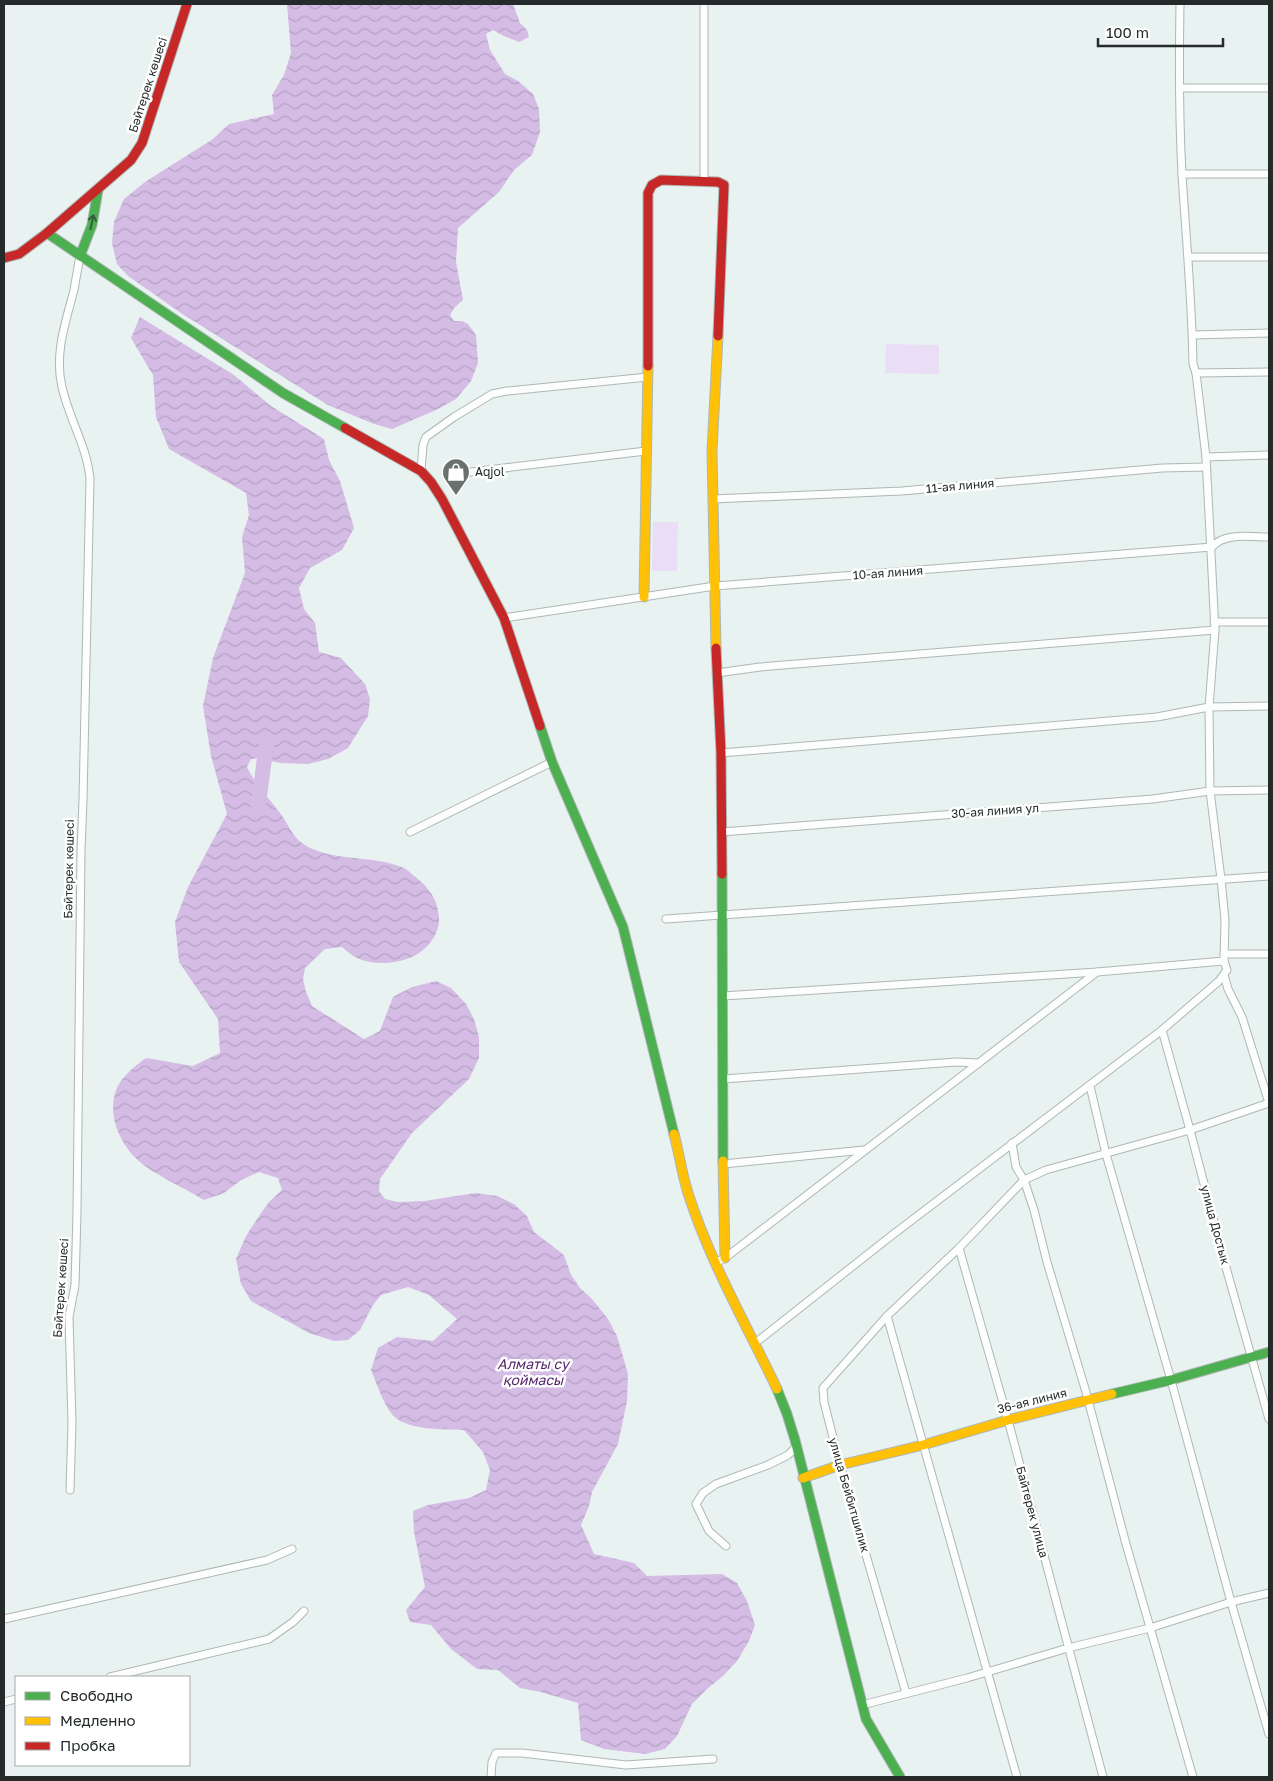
<svg xmlns="http://www.w3.org/2000/svg" width="1273" height="1781" font-family="'Golos Text',sans-serif">
<defs>
<pattern id="water-waves" width="16" height="10" patternUnits="userSpaceOnUse" patternTransform="scale(1.25)"><rect width="16" height="10" fill="#d4bce5"/><path d="M0 5q4-4 8 0t8 0" fill="none" stroke="#b6a2c5"/></pattern>
</defs>
<rect width="100%" height="100%" fill="#e8f2f0"/>
<g fill="#eadef7">
<polygon points="886,344 939,345 939,374 885,373"/>
<polygon points="653,522 678,522 677,571 652,571"/>
</g>
<g fill="url(#water-waves)">
<polygon points="287,4 513,4 520,23 527,30 529,37 519,42 504,36 493,30 486,34 490,50 505,74 518,81 533,94 539,109 540,132 532,155 514,170 499,192 458,228 456,262 463,300 455,307 450,315 454,321 462,321 468,324 476,335 478,363 471,381 456,399 436,410 392,429 374,424 328,405 181,313 128,276 117,264 112,243 114,222 124,199 145,182 213,139 229,124 274,114 272,95 284,75 291,53"/>
<path d="M140 317 234 375 271 406 324 439 329 460 340 481 354 528 342 550 310 568 299 588 304 609 315 623 319 652 341 658 365 684 370 699 368 716 348 748 328 759 308 764 280 763 258 758 251 759 247 767C255 784 268 797 280 813 287 822 292 836 302 843 330 863 373 854 404 868 409 871 414 876 419 880 431 890 438 902 439 918 440 933 428 948 416 955 399 964 374 966 357 958 352 956 347 951 342 947L325 949 305 968 303 979 306 992 312 1006 364 1039 380 1031 393 997 412 987 436 981 451 988 466 1004 474 1019 479 1037V1058L469 1079 412 1133 380 1179 379 1191 385 1199 398 1202 424 1201 476 1193 497 1196 514 1204 527 1216 534 1232 564 1255 571 1275 580 1288 592 1299 608 1319 617 1336 628 1374 627 1401 618 1444 592 1492 589 1506 581 1525 594 1554 634 1563 647 1576 722 1574 737 1583 747 1601 755 1625 749 1641 737 1661 724 1675 707 1689 692 1704 677 1736 665 1749 645 1754 604 1749 581 1740 578 1703 541 1692 520 1688 498 1670 477 1669 451 1649 431 1625 410 1622 406 1610 425 1587 414 1532 413 1511 428 1505 469 1498 486 1490 490 1470 483 1452 464 1430C444 1429 404 1431 391 1413 382 1401 377 1384 371 1370L378 1348 397 1337 433 1341 457 1319 429 1295 408 1287 381 1295 373 1305 360 1330 348 1340 334 1341 309 1333 251 1301 241 1284 236 1259 246 1236 259 1216 269 1202 282 1190 278 1178 259 1172 241 1180 224 1193 204 1200C185 1188 163 1179 145 1166 122 1150 105 1115 117 1088 123 1075 135 1066 146 1058L193 1066 220 1053 218 1019 179 962 175 922 188 887 227 814 211 756 203 706 213 658 245 573 242 537 249 515 246 493 169 449 156 417 153 375 131 338Z"/>
</g>
<g fill="none" stroke-linecap="round" stroke-linejoin="round">
<polyline stroke="#d4bce5" stroke-width="15" points="258,808 267,739"/>
<g stroke="#afb7b5" stroke-width="9">
<g id="street">
<polyline points="704,4 704,182"/>
<path d="M1180 4C1179 61 1179 118 1182 174 1186 238 1192 300 1193 364L1196 373 1269 372"/>
<polyline points="1180,88 1269,88"/>
<polyline points="1182,174 1269,174"/>
<polyline points="1189,257 1269,257"/>
<polyline points="1193,335 1269,333"/>
<polyline points="1206,457 1269,455"/>
<polyline points="421,471 423,445 426,437 454,417 492,394 507,391 648,377"/>
<polyline points="463,473 646,451"/>
<polyline points="713,499 902,491 1162,468 1206,467"/>
<path d="M504 618 715 586 1212 547C1224 532 1252 537 1269 537"/>
<polyline points="1214,622 1269,622"/>
<polyline points="717,673 760,667 1215,630"/>
<polyline points="721,753 1157,717 1209,707 1269,706"/>
<polyline points="410,832 552,762"/>
<polyline points="721,832 1153,799 1210,791 1269,790"/>
<polyline points="666,919 1269,876"/>
<polyline points="1224,954 1269,954"/>
<polyline points="1224,975 1228,989 1242,1017 1269,1103"/>
<polyline points="723,996 1097,972 1224,961"/>
<polyline points="1162,1030 1190,1130 1225,1264 1269,1419"/>
<polyline points="723,1079 956,1062 979,1063"/>
<polyline points="1090,1086 1106,1154 1171,1380 1231,1602 1269,1734"/>
<polyline points="1012,1143 1016,1167 1024,1180 1034,1210 1047,1262 1086,1392 1126,1544 1193,1777"/>
<polyline points="723,1164 864,1150"/>
<polyline points="959,1248 1008,1420 1103,1777"/>
<polyline points="715,1263 725,1258 1097,972"/>
<polyline points="887,1316 1017,1777"/>
<polyline points="754,1344 891,1236 1162,1030 1219,981 1227,970 1224,961 1225,920 1221,879 1210,791 1209,707 1215,630 1206,457 1196,373"/>
<path d="M70 1490 72 1423 69 1317 75 1285 77 1212 81 851 83 800 90 479C87 446 69 419 62 387 54 354 66 321 74 290 76 278 78 267 80 256"/>
<polyline points="726,1546 709,1531 696,1504 703,1493 716,1484 768,1465 788,1455 797,1446"/>
<polyline points="4,1619 267,1560 292,1549"/>
<polyline points="110,1677 269,1639 293,1622 304,1611"/>
<polyline points="906,1693 840,1465 824,1402 823,1388 887,1316 959,1248 1024,1180 1046,1170 1190,1130 1269,1103"/>
<polyline points="4,1702 16,1699"/>
<polyline points="862,1705 967,1678 1068,1648 1150,1628 1231,1602 1269,1593"/>
<polyline points="491,1777 492,1762 496,1753 522,1753 626,1765 713,1759"/>
</g>
</g>
<g stroke="#afb7b5" stroke-width="11">
<g id="fast">
<polyline points="47,233 283,393 345,428"/>
<polyline points="80,256 92,225 98,190"/>
<polyline points="540,726 552,762 623,927 674,1134"/>
<polyline points="722,874 723,1161"/>
<polyline points="777,1389 787,1414 795,1440 866,1719 900,1777"/>
<polyline points="1112,1394 1171,1380 1269,1352"/>
</g>
</g>
<g stroke="#afb7b5" stroke-width="11">
<g id="slow">
<polyline points="644,597 648,366"/>
<polyline points="716,648 712,451 718,336"/>
<path d="M674 1134C679 1153 682 1174 688 1193 710 1262 746 1324 777 1389"/>
<polyline points="723,1161 725,1258"/>
<polyline points="803,1478 840,1465 923,1445 1008,1420 1112,1394"/>
</g>
</g>
<g stroke="#afb7b5" stroke-width="11">
<g id="jam">
<polyline points="4,258 19,254 47,233 131,160 142,143 187,4"/>
<polyline points="648,366 648,193 652,185 661,180 718,182 724,185 718,336"/>
<polyline points="345,428 421,471 431,482 442,499 504,618 540,726"/>
<polyline points="716,648 721,753 722,874"/>
</g>
</g>
<use href="#street" stroke="#fcfdfd" stroke-width="7"/>
<use href="#fast" stroke="#4caf50" stroke-width="9"/>
<use href="#slow" stroke="#ffc107" stroke-width="9"/>
<use href="#jam" stroke="#c62828" stroke-width="9"/>
</g>
<defs><path id="oneway-shaft" d="M-6 0H5M1.5-3L5.5 0L1.5 3" fill="none" stroke-width="1.6" stroke-linecap="round" stroke-linejoin="round" transform="scale(1.25)"/></defs>
<use stroke="#346039" href="#oneway-shaft" transform="translate(92 222) rotate(-78)"/>
<defs>
<g id="shop-pin" transform="scale(1.4375)"><path d="M0 17L-7.5 6A9.5 9.5 0 1 1 7.5 6Z" fill="#69716f" stroke="#fff"/><path d="M-5-2.5h2.3a2.7 3.5 0 0 1 5.4 0H5L5.5 6h-11ZM-1.5-2.5h3a1.5 2.3 0 0 0-3 0Z" fill="#fff"/></g>
</defs>
<g fill-rule="evenodd">
<use href="#shop-pin" x="456" y="472"/>
</g>
<g text-anchor="middle" stroke-width="5" stroke-linejoin="round" paint-order="stroke">
<g font-size="12" fill="#242b2a" stroke="#fff">
<text transform="translate(148 85) rotate(-72)" y="4">Бәйтерек көшесі</text>
<text transform="translate(960 486) rotate(-5)" y="4">11-ая линия</text>
<text transform="translate(888 573) rotate(-4)" y="4">10-ая линия</text>
<text transform="translate(995 811) rotate(-4)" y="4">30-ая линия ул</text>
<text transform="translate(69 869) rotate(-89)" y="4">Бәйтерек көшесі</text>
<text transform="translate(1215 1225) rotate(75)" y="4">улица Достык</text>
<text transform="translate(61 1288) rotate(-86)" y="4">Бәйтерек көшесі</text>
<text transform="translate(1032 1401) rotate(-14)" y="4">36-ая линия</text>
<text transform="translate(849 1495) rotate(74)" y="4">улица Бейбитшилик</text>
<text transform="translate(1032 1512) rotate(75)" y="4">Байтерек улица</text>
</g>
<g font-size="12" fill="#242b2a" stroke="#fff" text-anchor="start">
<text x="475" y="476">Aqjol</text>
</g>
<g font-size="14" font-style="italic" fill="#56266c" stroke="#fff">
<text x="533" y="1369">Алматы су<tspan x="533" dy="16">қоймасы</tspan></text>
</g>
</g>
<rect width="1273" height="1781" fill="none" stroke="#242b2a" stroke-width="10"/>
<rect x="15" y="1676" width="175" height="90" fill="#ffffff" stroke="#a7aaaa"/>
<rect x="25" y="1692" width="25" height="8" fill="#4caf50" stroke="#a7aaaa"/>
<text x="60" y="1701" font-size="15" fill="#242b2a">Свободно</text>
<rect x="25" y="1717" width="25" height="8" fill="#ffc107" stroke="#a7aaaa"/>
<text x="60" y="1726" font-size="15" fill="#242b2a">Медленно</text>
<rect x="25" y="1742" width="25" height="8" fill="#c62828" stroke="#a7aaaa"/>
<text x="60" y="1751" font-size="15" fill="#242b2a">Пробка</text>
<path d="M1098 38v8h125v-8" fill="none" stroke="#242b2a" stroke-width="2.5"/>
<text x="1106" y="38" font-size="15" fill="#242b2a" stroke="#ffffff" stroke-width="4" paint-order="stroke">100 m</text>
</svg>
